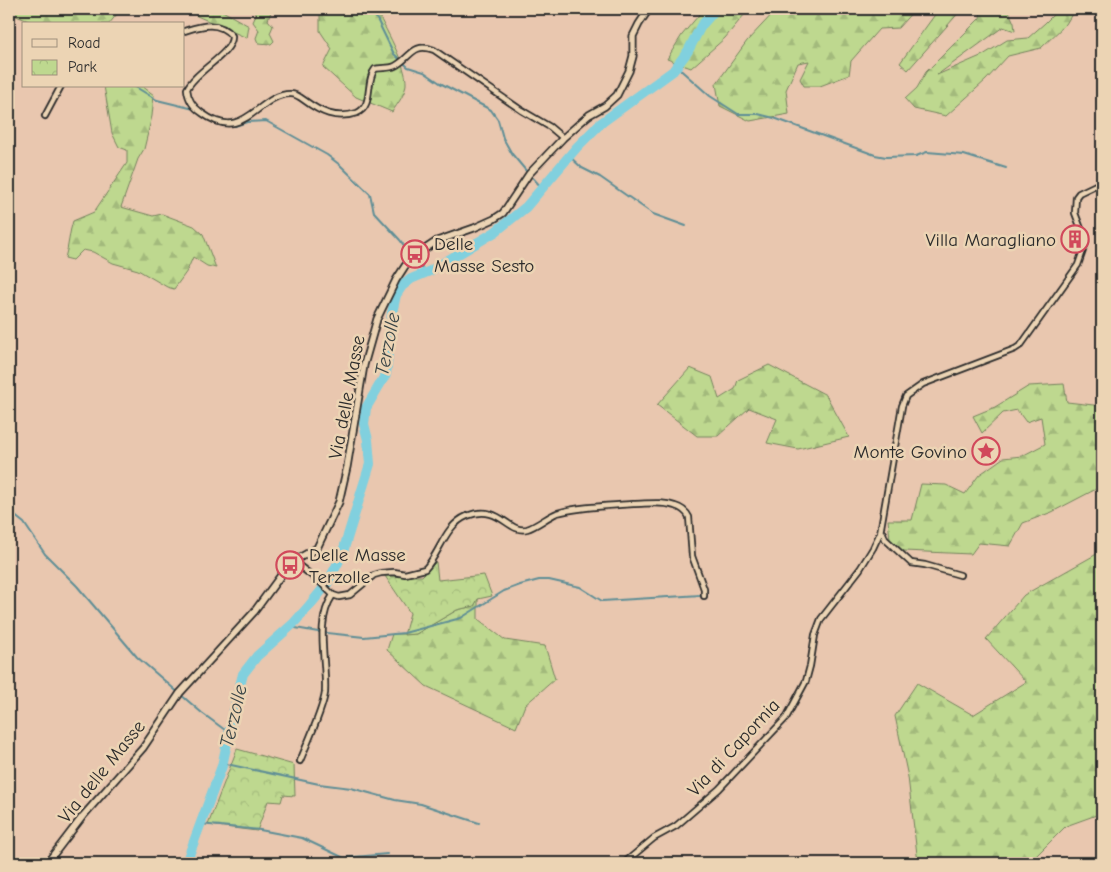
<svg xmlns="http://www.w3.org/2000/svg" width="1111" height="872" font-family="'Comic Neue',sans-serif">
<defs>
<pattern id="forest-firs" width="22" height="20" patternUnits="userSpaceOnUse" patternTransform="scale(1.25)"><rect width="22" height="20" fill="#bed88f"/><path d="M5 1l3.5 6h-7zM16 11l3.5 6h-7z" fill="#a3ba7c"/></pattern>
<pattern id="park-crowns" width="20" height="18" patternUnits="userSpaceOnUse" patternTransform="scale(1.25)"><rect width="20" height="18" fill="#bed88f"/><path d="M2 6a3 3 0 1 1 6 0M12 15a3 3 0 1 1 6 0" fill="none" stroke="#a3ba7c"/></pattern>
</defs>
<rect width="100%" height="100%" fill="#e9c7af"/>
<filter id="ink" filterUnits="userSpaceOnUse"><feTurbulence type="fractalNoise" baseFrequency=".02" numOctaves="2"/><feDisplacementMap in="SourceGraphic" scale="10" xChannelSelector="R" yChannelSelector="G"/><feConvolveMatrix kernelMatrix="1 2 1 2 8 2 1 2 1" color-interpolation-filters="sRGB"/></filter>
<g filter="url(#ink)">
<g fill="url(#forest-firs)" stroke="#74825d">
<polygon points="9,9 121,9 109,24 36,24 9,13"/>
<polygon points="189,9 219,9 249,26 247,38 197,16"/>
<polygon points="254,9 272,9 268,20 273,26 270,33 274,41 271,44 258,43 256,38 259,30 253,22 256,15"/>
<path d="M320 9H375C384 25 407 66 406 84 405 95 398 103 392 112L356 97 323 67 332 49 320 31Z"/>
<polygon points="704,9 749,9 725,38 691,68 667,59 682,35"/>
<polygon points="777,9 915,9 898,28 879,29 851,61 849,75 820,86 804,86 800,79 809,61 798,63 786,90 789,114 750,121 720,106 716,84 747,41"/>
<polygon points="939,9 962,9 908,70 900,63"/>
<polygon points="981,9 1008,9 1014,23 1015,31 1003,27 937,75 983,55 1007,40 1028,38 1045,23 1059,9 1075,9 1066,24 1041,48 1008,56 986,80 946,116 914,109 905,99 917,88 926,72 980,18"/>
<path d="M104 86H142L154 95 152 116 144 149 138 159 121 207 153 216 162 214 194 226 203 234 216 268 207 266 193 257 187 271 174 289 167 287 138 270 113 263 93 252 83 250 73 260 65 258C69 245 69 233 73 221L94 212 127 163V150L119 147 112 133Z"/>
<polygon points="769,365 826,395 849,437 798,449 767,443 777,419 749,408 718,436 697,436 657,405 690,368 712,377 719,399 735,389 738,380"/>
<polygon points="1064,384 1067,402 1102,406 1102,486 1052,512 1023,523 1010,546 979,543 971,554 904,551 890,539 888,520 912,520 921,484 946,485 965,494 979,475 1003,458 1022,456 1045,444 1041,417 1026,422 1017,410 1003,413 982,433 973,416 995,407 1029,386"/>
<polygon points="1102,551 1102,813 1066,826 1029,863 918,863 908,777 895,716 917,683 973,715 1026,682 986,639 1024,595"/>
<polygon points="478,599 478,619 505,640 545,646 555,679 525,705 516,728 426,686 387,650 392,634 416,634 457,610 474,606"/>
</g>
<g fill="url(#park-crowns)" stroke="#74825d">
<polygon points="436,562 438,580 484,575 492,596 478,599 474,606 457,610 416,634 404,635 410,613 385,576 422,576"/>
<polygon points="237,749 294,765 295,796 283,795 281,802 268,801 257,831 208,825"/>
</g>
<g fill="none" stroke-linecap="round" stroke-linejoin="round">
<g stroke="#5f8e96" stroke-width="2">
<polyline points="372,9 394,54 408,67 424,72 440,83 491,110 498,120 503,138 512,154 527,172"/>
<polyline points="676,66 710,96 738,114 758,114 774,118 875,155 886,157 916,156 927,152 964,155 1006,168"/>
<polyline points="134,86 157,100 194,109"/>
<polyline points="220,124 235,126 247,122 266,121 327,155 340,165 370,194 374,212 400,240 410,254 420,263 425,274"/>
<polyline points="569,156 582,168 600,177 653,214 686,226"/>
<polyline points="533,178 542,188"/>
<polyline points="9,511 24,523 45,554 77,586 137,657 202,713 229,733"/>
<polyline points="290,627 318,632 364,637 404,633 461,618 504,591 520,585 539,580 549,580 580,587 602,601 701,595"/>
<polyline points="222,763 319,784 351,788 395,800 421,804 479,823"/>
<polyline points="200,824 260,830 302,838 344,858 387,854"/>
</g>
<polyline stroke="#81d0de" stroke-width="10" points="186,863 222,766 237,697 243,674 257,656 293,624 309,606 327,584 342,555 370,464 368,440 364,424 366,408 386,374 392,313 396,295 402,286 411,279 430,271 495,232 526,207 577,147 601,123 673,71 688,51 701,26 716,9"/>
<g stroke="#2b2b2b" stroke-width="8">
<g id="minor">
<path d="M184 31C201 26 218 20 232 36 233 54 196 70 187 89 188 100 193 107 202 113 245 145 258 93 291 94 296 94 300 97 304 100 320 112 336 120 357 113 374 106 365 81 375 69 381 67 389 69 395 66 411 58 412 42 434 50L521 110 550 127 563 138"/>
<polyline points="45,116 61,86"/>
<polyline points="880,533 883,533 885,539 911,563 925,565 960,575"/>
<path d="M293 561 320 582 333 595 339 597 350 595 374 575 381 573 394 572 405 574 425 569C440 553 445 525 467 516 500 503 508 534 527 529 537 526 547 517 557 513 582 506 608 506 633 504 647 504 662 501 675 506 682 508 686 511 689 517L692 556 704 589V596"/>
<path d="M300 761C307 744 323 709 325 693 327 661 314 623 333 595"/>
<polyline points="624,863 654,838 676,826 719,789 786,718 806,681 810,666 815,635 821,619 860,569 873,548 880,533 902,406 906,396 923,384 1015,349 1021,345 1078,265 1086,242 1075,213 1076,197 1079,193 1102,182"/>
</g>
</g>
<g stroke="#2b2b2b" stroke-width="9">
<polyline id="tertiary" points="47,863 83,816 143,748 180,693 254,612 290,563 317,548 339,502 347,467 364,365 377,319 396,280 405,266 416,255 437,241 474,228 494,219 503,213 529,174 563,138 589,115 605,106 617,95 629,71 633,56 633,36 639,24 649,9"/>
</g>
<use href="#minor" stroke="#ecd4b4" stroke-width="4.5"/>
<use href="#tertiary" stroke="#ecd4b4" stroke-width="5.5"/>
</g>
</g>
<defs>
<g id="building-ring" transform="scale(1.4375)"><circle r="9.5" fill="#ecd4b4" stroke="#d1495b" stroke-width="1.5"/><path d="M-4-6H4V6H1V3H-1V6H-4ZM-2.5-4.3h1.7v1.8h-1.7ZM.8-4.3h1.7v1.8H.8ZM-2.5-1h1.7V.8h-1.7ZM.8-1h1.7V.8H.8Z" fill="#d1495b"/></g>
<g id="bus-ring" transform="scale(1.4375)"><circle r="9.5" fill="#ecd4b4" stroke="#d1495b" stroke-width="1.5"/><path d="M-5-6H5V4H4V6H2V4H-2V6H-4V4H-5ZM-3.5-4V0h7V-4ZM-3.5 1.2v1.5H-2V1.2ZM2 1.2v1.5H3.5V1.2Z" fill="#d1495b"/></g>
<g id="sight-ring" transform="scale(1.4375)"><circle r="9.5" fill="#ecd4b4" stroke="#d1495b" stroke-width="1.5"/><path d="M0-6L1.8-2.2L6-1.7L2.9 1.2L3.7 5.4L0 3.3L-3.7 5.4L-2.9 1.2L-6-1.7L-1.8-2.2Z" fill="#d1495b"/></g>
</defs>
<g fill-rule="evenodd">
<use href="#building-ring" x="1075" y="239"/>
<use href="#bus-ring" x="415" y="254"/>
<use href="#sight-ring" x="986" y="451"/>
<use href="#bus-ring" x="290" y="565"/>
</g>
<g text-anchor="middle" stroke-width="5" stroke-linejoin="round" paint-order="stroke">
<g font-size="19" fill="#2b2b2b" stroke="#ecd4b4" text-anchor="end">
<text x="1056" y="246">Villa Maragliano</text>
<text x="434" y="250" text-anchor="start">Delle<tspan x="434" dy="22">Masse Sesto</tspan></text>
<text x="967" y="458">Monte Govino</text>
<text x="309" y="561" text-anchor="start">Delle Masse<tspan x="309" dy="22">Terzolle</tspan></text>
</g>
<g font-size="19" fill="#2b2b2b" stroke="#ecd4b4">
<text transform="translate(346 397) rotate(-79)" y="7">Via delle Masse</text>
<text transform="translate(733 747) rotate(-47)" y="7">Via di Capornia</text>
<text transform="translate(101 771) rotate(-51)" y="7">Via delle Masse</text>
</g>
<g font-size="20" font-style="italic" fill="#384446" stroke="#ecd4b4">
<text transform="translate(387 344) rotate(-79)" y="7">Terzolle</text>
<text transform="translate(233 716) rotate(-77)" y="7">Terzolle</text>
</g>
</g>
<rect width="1111" height="872" fill="none" stroke="#ecd4b4" stroke-width="30"/>
<rect x="15" y="15" width="1081" height="842" fill="none" stroke="#2b2b2b" stroke-width="2" filter="url(#ink)"/>
<rect x="22" y="22" width="162" height="65" fill="#ecd4b4" stroke="#9f907d"/>
<rect x="32" y="39" width="25" height="8" fill="#ecd4b4" stroke="#9f907d"/>
<text x="68" y="48" font-size="15" fill="#2b2b2b">Road</text>
<rect x="32" y="60" width="25" height="15" fill="url(#park-crowns)" stroke="#9f907d"/>
<text x="68" y="72" font-size="15" fill="#2b2b2b">Park</text>
</svg>
